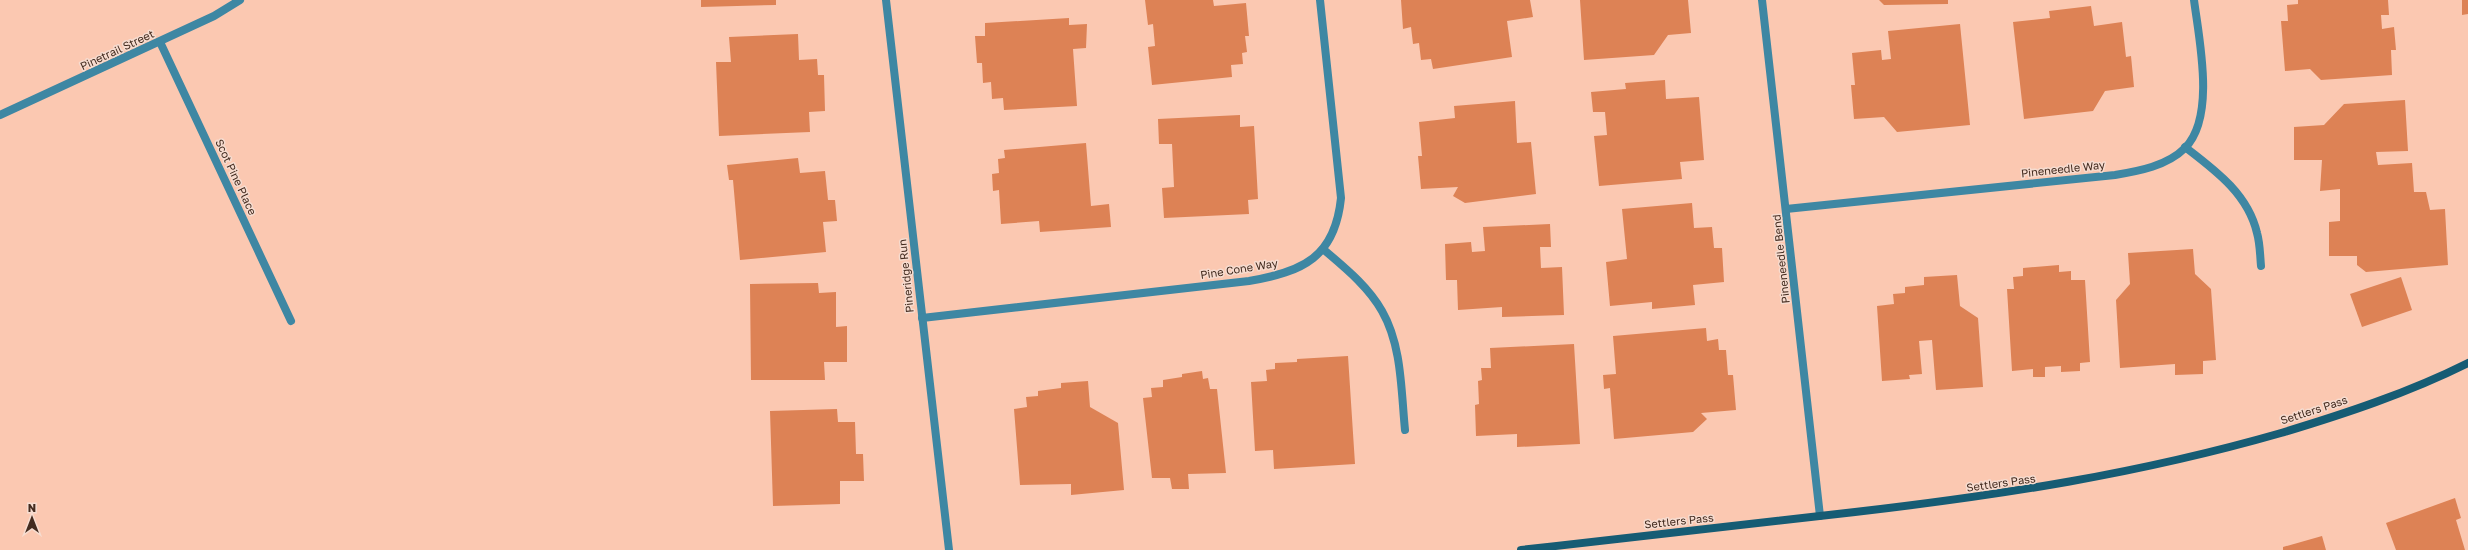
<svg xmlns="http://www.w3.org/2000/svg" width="2468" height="550" font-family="'Golos Text',sans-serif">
<rect width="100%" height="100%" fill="#fbc8b1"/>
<g fill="#dd8255">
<polygon points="701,0 776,0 776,5 701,7"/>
<polygon points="1145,0 1213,0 1214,6 1246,3 1249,36 1245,36 1247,52 1242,53 1243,64 1231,65 1232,77 1152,85 1148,47 1155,46 1153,24 1148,25"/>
<polygon points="1401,0 1530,0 1533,17 1507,21 1512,57 1433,69 1431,59 1421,60 1419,43 1413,44 1411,27 1403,29"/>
<polygon points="1580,0 1688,0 1691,33 1668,35 1654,55 1584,60"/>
<polygon points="1879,0 1948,0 1948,4 1884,5"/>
<polygon points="2298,0 2388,0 2389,15 2381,15 2382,29 2394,27 2396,50 2391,50 2392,75 2321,80 2310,69 2285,71 2281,21 2288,21 2287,5 2298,4"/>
<polygon points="2462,0 2468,0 2468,14 2462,15"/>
<polygon points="2091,6 2094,26 2122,22 2126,57 2131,56 2134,87 2105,91 2093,111 2024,119 2013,22 2050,18 2049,11"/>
<polygon points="1069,18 1069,25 1087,24 1086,48 1073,49 1077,106 1004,110 1003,98 992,99 991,82 983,83 982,63 977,63 975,36 985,36 985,23"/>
<polygon points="1960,24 1970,125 1897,132 1884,117 1854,119 1851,85 1855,85 1852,53 1881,50 1882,60 1891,59 1888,31"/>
<polygon points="798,34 799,60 817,59 818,75 824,75 825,111 809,112 810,132 719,136 716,62 731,62 729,37"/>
<polygon points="1665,80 1666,99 1699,97 1704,160 1680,162 1682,179 1599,186 1594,136 1607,135 1605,112 1593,112 1591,92 1626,89 1625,83"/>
<polygon points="2405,100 2408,151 2376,152 2378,165 2412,163 2414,192 2426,192 2430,210 2445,209 2448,265 2366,272 2357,265 2357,256 2329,256 2329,222 2340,221 2340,189 2320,191 2322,160 2294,160 2294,127 2324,125 2344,104"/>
<polygon points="1515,101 1517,143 1531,142 1536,194 1465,203 1453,196 1458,187 1421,189 1418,156 1422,156 1419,122 1455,118 1454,106"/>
<polygon points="1240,115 1240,127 1254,126 1258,199 1248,200 1249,214 1164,218 1162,188 1174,187 1172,144 1159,144 1158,119"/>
<polygon points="1086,143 1091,206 1109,204 1111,227 1040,232 1039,221 1001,224 999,190 993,191 992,174 999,173 998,159 1005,158 1004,150"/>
<polygon points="798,158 800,173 825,171 828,200 835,200 837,221 823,222 826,252 740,260 733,180 729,180 727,165"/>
<polygon points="1692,203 1694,228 1712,227 1714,248 1722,248 1724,282 1693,285 1695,305 1652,309 1652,302 1610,306 1606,262 1627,259 1622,209"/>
<polygon points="1550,224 1551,247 1540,247 1541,268 1562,267 1564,315 1502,317 1502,307 1458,310 1457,280 1446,280 1445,244 1471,242 1472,252 1485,251 1483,227"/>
<polygon points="2193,249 2195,274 2211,289 2216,360 2203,361 2203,374 2175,375 2175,364 2120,368 2116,300 2130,284 2128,253"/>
<polygon points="2059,265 2059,272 2071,271 2071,280 2085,280 2090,362 2080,363 2080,371 2061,372 2061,366 2045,367 2045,377 2033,377 2033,369 2012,371 2007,289 2014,289 2013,277 2023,276 2023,268"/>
<polygon points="1957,275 1960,306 1978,318 1983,387 1936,390 1932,340 1919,341 1922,374 1909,375 1910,379 1882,381 1877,306 1894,304 1893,294 1905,293 1905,287 1924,285 1924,277"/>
<polygon points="2401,277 2412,310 2362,327 2350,294"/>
<polygon points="818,283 819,293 836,292 836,327 847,326 847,362 824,362 825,380 751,380 750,284"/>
<polygon points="1706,328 1707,341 1718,339 1719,350 1726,350 1728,375 1733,375 1736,410 1701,413 1707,419 1693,432 1614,439 1610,388 1604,389 1603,375 1616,374 1613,336"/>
<polygon points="1574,344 1580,444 1517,447 1517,434 1476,436 1475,405 1479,404 1478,381 1482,380 1481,368 1491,368 1490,348"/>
<polygon points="1348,356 1355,464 1274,469 1273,450 1255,451 1251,382 1267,381 1266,370 1275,369 1275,363 1297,362 1297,359"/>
<polygon points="1202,371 1203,379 1208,378 1210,389 1217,389 1226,473 1188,474 1189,489 1172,489 1170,478 1152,478 1143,398 1152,397 1151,388 1163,387 1163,380 1182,377 1182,374"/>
<polygon points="1088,381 1090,407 1118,423 1124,490 1071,495 1071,484 1020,485 1014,409 1027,407 1026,397 1038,396 1038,391 1061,388 1061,383"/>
<polygon points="837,409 838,422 855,422 856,454 863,454 864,481 840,481 840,504 773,506 770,411"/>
<polygon points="2455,498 2461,518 2456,520 2465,550 2396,550 2386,523"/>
<polygon points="2322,536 2326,550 2283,550 2283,547"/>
</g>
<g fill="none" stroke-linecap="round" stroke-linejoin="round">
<g stroke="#3e87a3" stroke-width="8">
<polyline points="886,0 949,550"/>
<polyline points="1762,0 1820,516"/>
<polyline points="160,42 291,321"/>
<polyline points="0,115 214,16 240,0"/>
<path d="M2185 147C2215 170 2248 194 2257 233 2260 243 2260 255 2261 266"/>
<path d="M1786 209 2115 175C2139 171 2167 166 2185 148 2216 117 2199 39 2194 0"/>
<path d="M1323 249C1344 267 1368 286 1382 311 1402 346 1401 390 1405 430"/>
<path d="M922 318 1249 281C1303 272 1335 257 1341 198L1320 0"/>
</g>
<path stroke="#165c74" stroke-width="8" d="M1521 550C1632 537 1743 525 1855 512 2002 495 2138 474 2281 433 2344 414 2408 393 2468 363"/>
</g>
<g text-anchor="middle" stroke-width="3" stroke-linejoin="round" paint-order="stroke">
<g font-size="11" fill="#432b1f" stroke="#f6dcd0">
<text transform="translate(117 50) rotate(-25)" y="4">Pinetrail Street</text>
<text transform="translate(2063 169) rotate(-6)" y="4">Pineneedle Way</text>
<text transform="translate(236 177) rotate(65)" y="4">Scot Pine Place</text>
<text transform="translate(1781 259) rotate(-96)" y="4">Pineneedle Bend</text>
<text transform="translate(1239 269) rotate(-9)" y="4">Pine Cone Way</text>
<text transform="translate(906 276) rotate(-96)" y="4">Pineridge Run</text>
<text transform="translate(2314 410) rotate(-18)" y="4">Settlers Pass</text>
<text transform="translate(2001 483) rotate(-8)" y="4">Settlers Pass</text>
<text transform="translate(1679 521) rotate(-6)" y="4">Settlers Pass</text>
</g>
</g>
<g transform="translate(32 518)" stroke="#f6dcd0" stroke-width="3" paint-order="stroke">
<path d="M0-3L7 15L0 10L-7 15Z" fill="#432b1f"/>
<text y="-6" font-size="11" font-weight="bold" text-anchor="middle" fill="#432b1f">N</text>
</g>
</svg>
